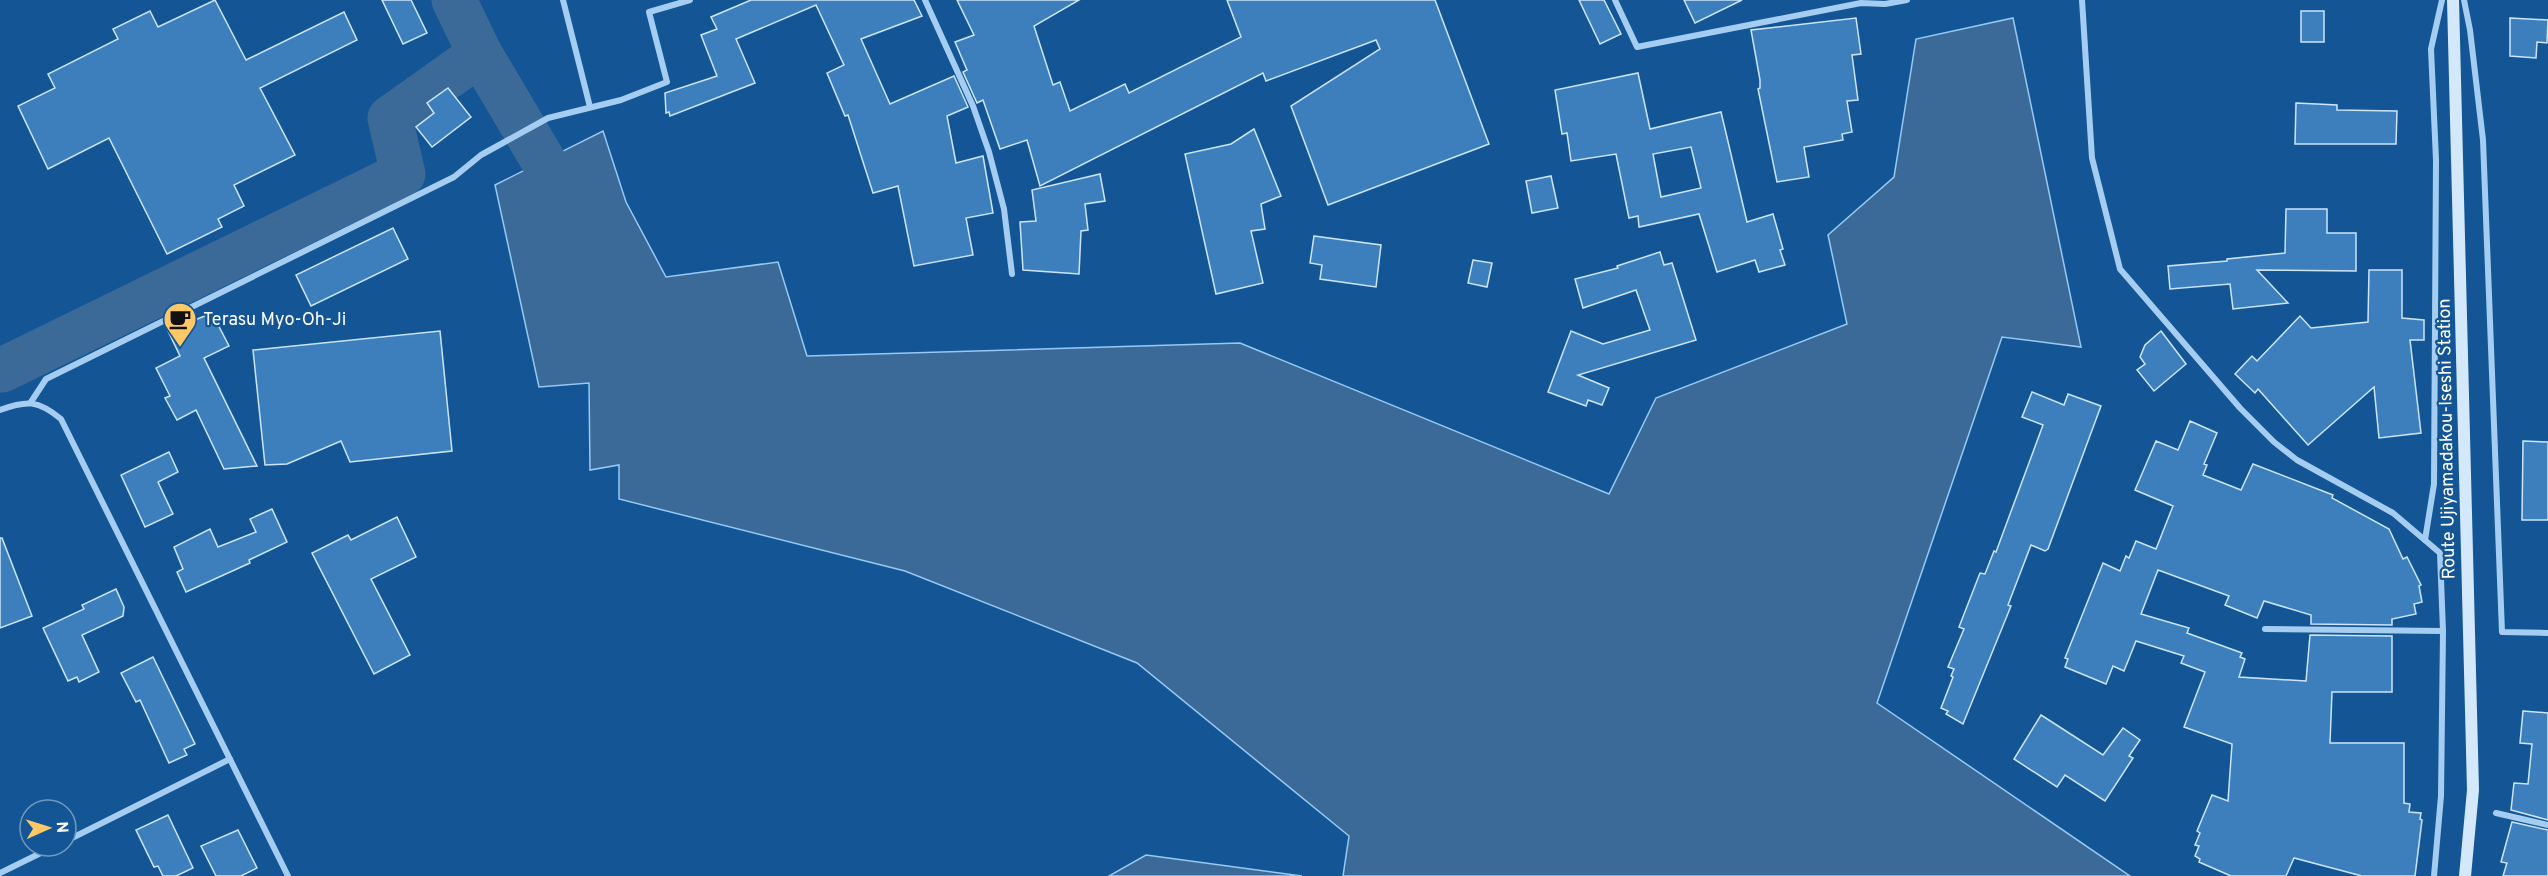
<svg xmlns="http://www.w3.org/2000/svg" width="2548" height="876" font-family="Overpass,sans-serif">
<rect width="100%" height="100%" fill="#145695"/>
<g fill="#3b6a98" stroke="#97c9f5" stroke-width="1.5">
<polygon points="2013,18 2081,347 2002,337 1877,703 2130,876 1343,876 1349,836 1137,663 905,571 619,499 619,465 590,470 589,383 539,387 495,185 603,131 626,202 666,277 778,262 807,356 1240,343 1609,494 1656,398 1847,324 1828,235 1894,177 1916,39"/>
<polygon points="1146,855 1302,876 1109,876"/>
</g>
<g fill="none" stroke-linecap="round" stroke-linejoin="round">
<g stroke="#3b6a98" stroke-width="45">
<polyline points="454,0 480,54"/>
<polyline points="2,370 403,174 390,118 480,54 544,162"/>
</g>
</g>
<g fill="#3d7fbd" stroke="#cce5fc" stroke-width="1.5" fill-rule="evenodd">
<polygon points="215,0 246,60 344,12 357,40 260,88 295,155 234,185 244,206 218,219 222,227 167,254 109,138 48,169 18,106 55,88 48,74 118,39 113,29 150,11 158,27"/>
<polygon points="382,0 411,0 427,33 403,44"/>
<polygon points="751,0 914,0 922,16 861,39 890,104 954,76 968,107 947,116 956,163 983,156 993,213 966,218 973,255 914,266 898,186 873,193 848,115 845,116 827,73 844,65 816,5 736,39 755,83 670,116 669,112 666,113 665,93 717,76 701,35 717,29 711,17"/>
<polygon points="957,0 1079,0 1034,26 1053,85 1060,82 1070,111 1125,84 1129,93 1241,37 1227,0 1435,0 1489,144 1328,205 1291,106 1380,49 1376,40 1266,81 1263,73 1040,186 1027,140 1000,149 983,100 977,103 963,72 967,70 955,42 974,35"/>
<polygon points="1579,0 1604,0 1621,34 1600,44"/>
<polygon points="1684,0 1742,0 1695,23"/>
<rect x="2301" y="11" width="23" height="31"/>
<polygon points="1856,18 1861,54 1852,55 1858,100 1847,101 1852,132 1842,134 1843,140 1804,147 1809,177 1777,182 1758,89 1760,88 1760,80 1751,30"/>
<polygon points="2510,18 2548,20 2547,43 2537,42 2536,58 2510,56"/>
<path d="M1638 73 1650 129 1721 112 1747 222 1773 214 1783 249 1780 250 1785 265 1759 272 1755 260 1717 272 1699 214 1639 227 1638 216 1629 218 1616 154 1571 161 1567 133 1562 134 1555 90ZM1691 147 1701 188 1661 197 1653 154Z"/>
<polygon points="448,88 471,117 432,147 416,127 434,113 427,103"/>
<polygon points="2296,103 2337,105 2337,110 2397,111 2396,144 2295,144"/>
<polygon points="1254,129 1281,196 1261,204 1265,229 1251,231 1263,283 1216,294 1185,154 1231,144"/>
<polygon points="1100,174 1105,201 1085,204 1088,230 1081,231 1079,274 1023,270 1020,222 1036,221 1032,190"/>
<polygon points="1551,176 1558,208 1532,213 1526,181"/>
<polygon points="2286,209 2327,209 2327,233 2356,233 2356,271 2257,270 2288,303 2233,309 2230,284 2170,289 2168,266 2227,261 2227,259 2285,253"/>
<polygon points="393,228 408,259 311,306 296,275"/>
<polygon points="1314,236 1381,245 1376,287 1320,279 1322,265 1310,263"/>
<polygon points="1660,252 1664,265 1672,263 1696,340 1578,375 1609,388 1602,405 1588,400 1586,406 1548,392 1571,331 1603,344 1650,330 1636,290 1583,308 1575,279 1618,268 1617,266"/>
<polygon points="1473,260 1492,263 1487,287 1468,283"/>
<polygon points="2369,270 2402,270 2402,318 2424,320 2424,340 2410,340 2421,433 2379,438 2374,387 2308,445 2258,389 2255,393 2235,374 2252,356 2257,361 2300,316 2311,328 2368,322"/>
<polygon points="212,313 229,346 204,358 257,466 224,469 196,410 177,420 165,398 170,396 156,368 180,356 168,331"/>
<polygon points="440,331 452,451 350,462 341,441 287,464 265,465 253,350"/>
<polygon points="2161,331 2186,364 2154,391 2137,370 2145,364 2140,357 2145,345"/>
<polygon points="2032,392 2064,405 2068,394 2101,406 2048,549 2045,551 2031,545 2008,605 2011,606 1963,724 1946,714 1948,711 1941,708 1953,677 1951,676 1954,669 1948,667 1964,629 1959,627 1980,573 1985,574 1994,551 1996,552 2043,425 2022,417"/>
<polygon points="2190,421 2217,433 2204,464 2207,465 2203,475 2241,490 2253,464 2333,495 2332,498 2389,529 2403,559 2407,557 2421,585 2419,586 2422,602 2414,604 2416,614 2392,619 2392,625 2311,624 2311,615 2264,601 2257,618 2225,605 2229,596 2158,570 2141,614 2189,628 2187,633 2242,653 2240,657 2245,659 2239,677 2306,681 2310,635 2392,636 2392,692 2332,692 2330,743 2404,743 2404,803 2410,804 2409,812 2421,813 2420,819 2422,820 2415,876 2362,876 2294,858 2286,876 2231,876 2199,862 2200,859 2195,856 2199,846 2195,845 2200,833 2197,831 2212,795 2228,801 2232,744 2184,727 2205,672 2181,663 2184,656 2136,641 2124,671 2113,666 2106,684 2065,667 2068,659 2065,658 2103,563 2120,571 2126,556 2129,558 2136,541 2156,549 2173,506 2135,490 2156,441 2178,450"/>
<polygon points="2523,441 2548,442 2548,520 2522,520"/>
<polygon points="169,452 178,472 158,482 173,514 145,527 121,475"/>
<polygon points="272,509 287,542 249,560 250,563 186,592 177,572 183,569 174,547 210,529 218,547 256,532 250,519"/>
<polygon points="397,517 416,557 371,579 410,655 374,674 312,553 348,535 351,540"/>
<polygon points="0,538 2,538 32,616 0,628"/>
<polygon points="116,589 124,607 123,616 82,635 99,672 79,682 77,677 68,681 43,628 84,609 82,605"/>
<polygon points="153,657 195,744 184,749 187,755 169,763 140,700 136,702 121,673"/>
<polygon points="2523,711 2548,713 2548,820 2511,810 2514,783 2528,784 2532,744 2520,743"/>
<polygon points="2041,715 2103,755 2123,728 2140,740 2129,756 2133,758 2105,801 2065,775 2057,787 2014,759"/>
<polygon points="168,815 193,868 176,876 163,876 158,866 154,867 136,830"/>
<polygon points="2512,822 2548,830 2548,876 2503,876 2507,863 2501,862"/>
<polygon points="238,830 257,868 241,876 216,876 201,846"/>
</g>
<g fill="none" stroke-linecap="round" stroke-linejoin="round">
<g stroke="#a5cdf2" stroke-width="6">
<polyline points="563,0 590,107"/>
<polyline points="925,0 973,106 989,152 1004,209 1012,274"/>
<polyline points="1615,0 1637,47 1861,3 1885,4 1907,0"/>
<polyline points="2082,0 2092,158 2120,269 2240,408 2274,442 2297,460 2393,513 2440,553 2443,631 2441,796 2434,876"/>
<polyline points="2464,0 2470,30 2483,140 2502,632 2548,633"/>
<polyline points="31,402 46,379 454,177 481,155 548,118 621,100 667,82 649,12 690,0"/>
<path d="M0 410C27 400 38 400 61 419L288 876"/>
<polyline points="2425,540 2434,484 2436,160 2431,49 2442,0"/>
<polyline points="2265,629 2443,631"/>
<polyline points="2496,813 2548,825"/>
<polyline points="66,841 230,759"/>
<polyline points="0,873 55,846"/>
</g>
<polyline stroke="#d4e8fc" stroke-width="12" points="2453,0 2473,790 2465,876"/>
</g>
<defs>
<g id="cafe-pin" transform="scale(1.725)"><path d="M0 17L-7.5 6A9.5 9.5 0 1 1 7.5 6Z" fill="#ffc866" stroke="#145695"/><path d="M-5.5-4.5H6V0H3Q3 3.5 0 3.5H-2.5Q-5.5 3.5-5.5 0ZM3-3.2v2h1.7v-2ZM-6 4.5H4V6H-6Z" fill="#111"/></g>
</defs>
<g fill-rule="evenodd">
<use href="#cafe-pin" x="180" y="319"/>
</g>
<g text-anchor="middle" stroke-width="4.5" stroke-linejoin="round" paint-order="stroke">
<g font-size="18" fill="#fff" stroke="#145695" text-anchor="start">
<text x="203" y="325">Terasu Myo-Oh-Ji</text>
</g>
<g font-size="18" fill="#fff" stroke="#145695">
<text transform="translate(2446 439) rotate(-91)" y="6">Route Ujiyamadakou-Iseshi Station</text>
</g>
</g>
<g transform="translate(48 828) rotate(87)"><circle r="28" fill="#145695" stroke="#729abf" stroke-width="1.5"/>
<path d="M0-4.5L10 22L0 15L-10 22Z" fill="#ffc866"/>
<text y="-9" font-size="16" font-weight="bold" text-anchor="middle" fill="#ffffff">N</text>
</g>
</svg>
